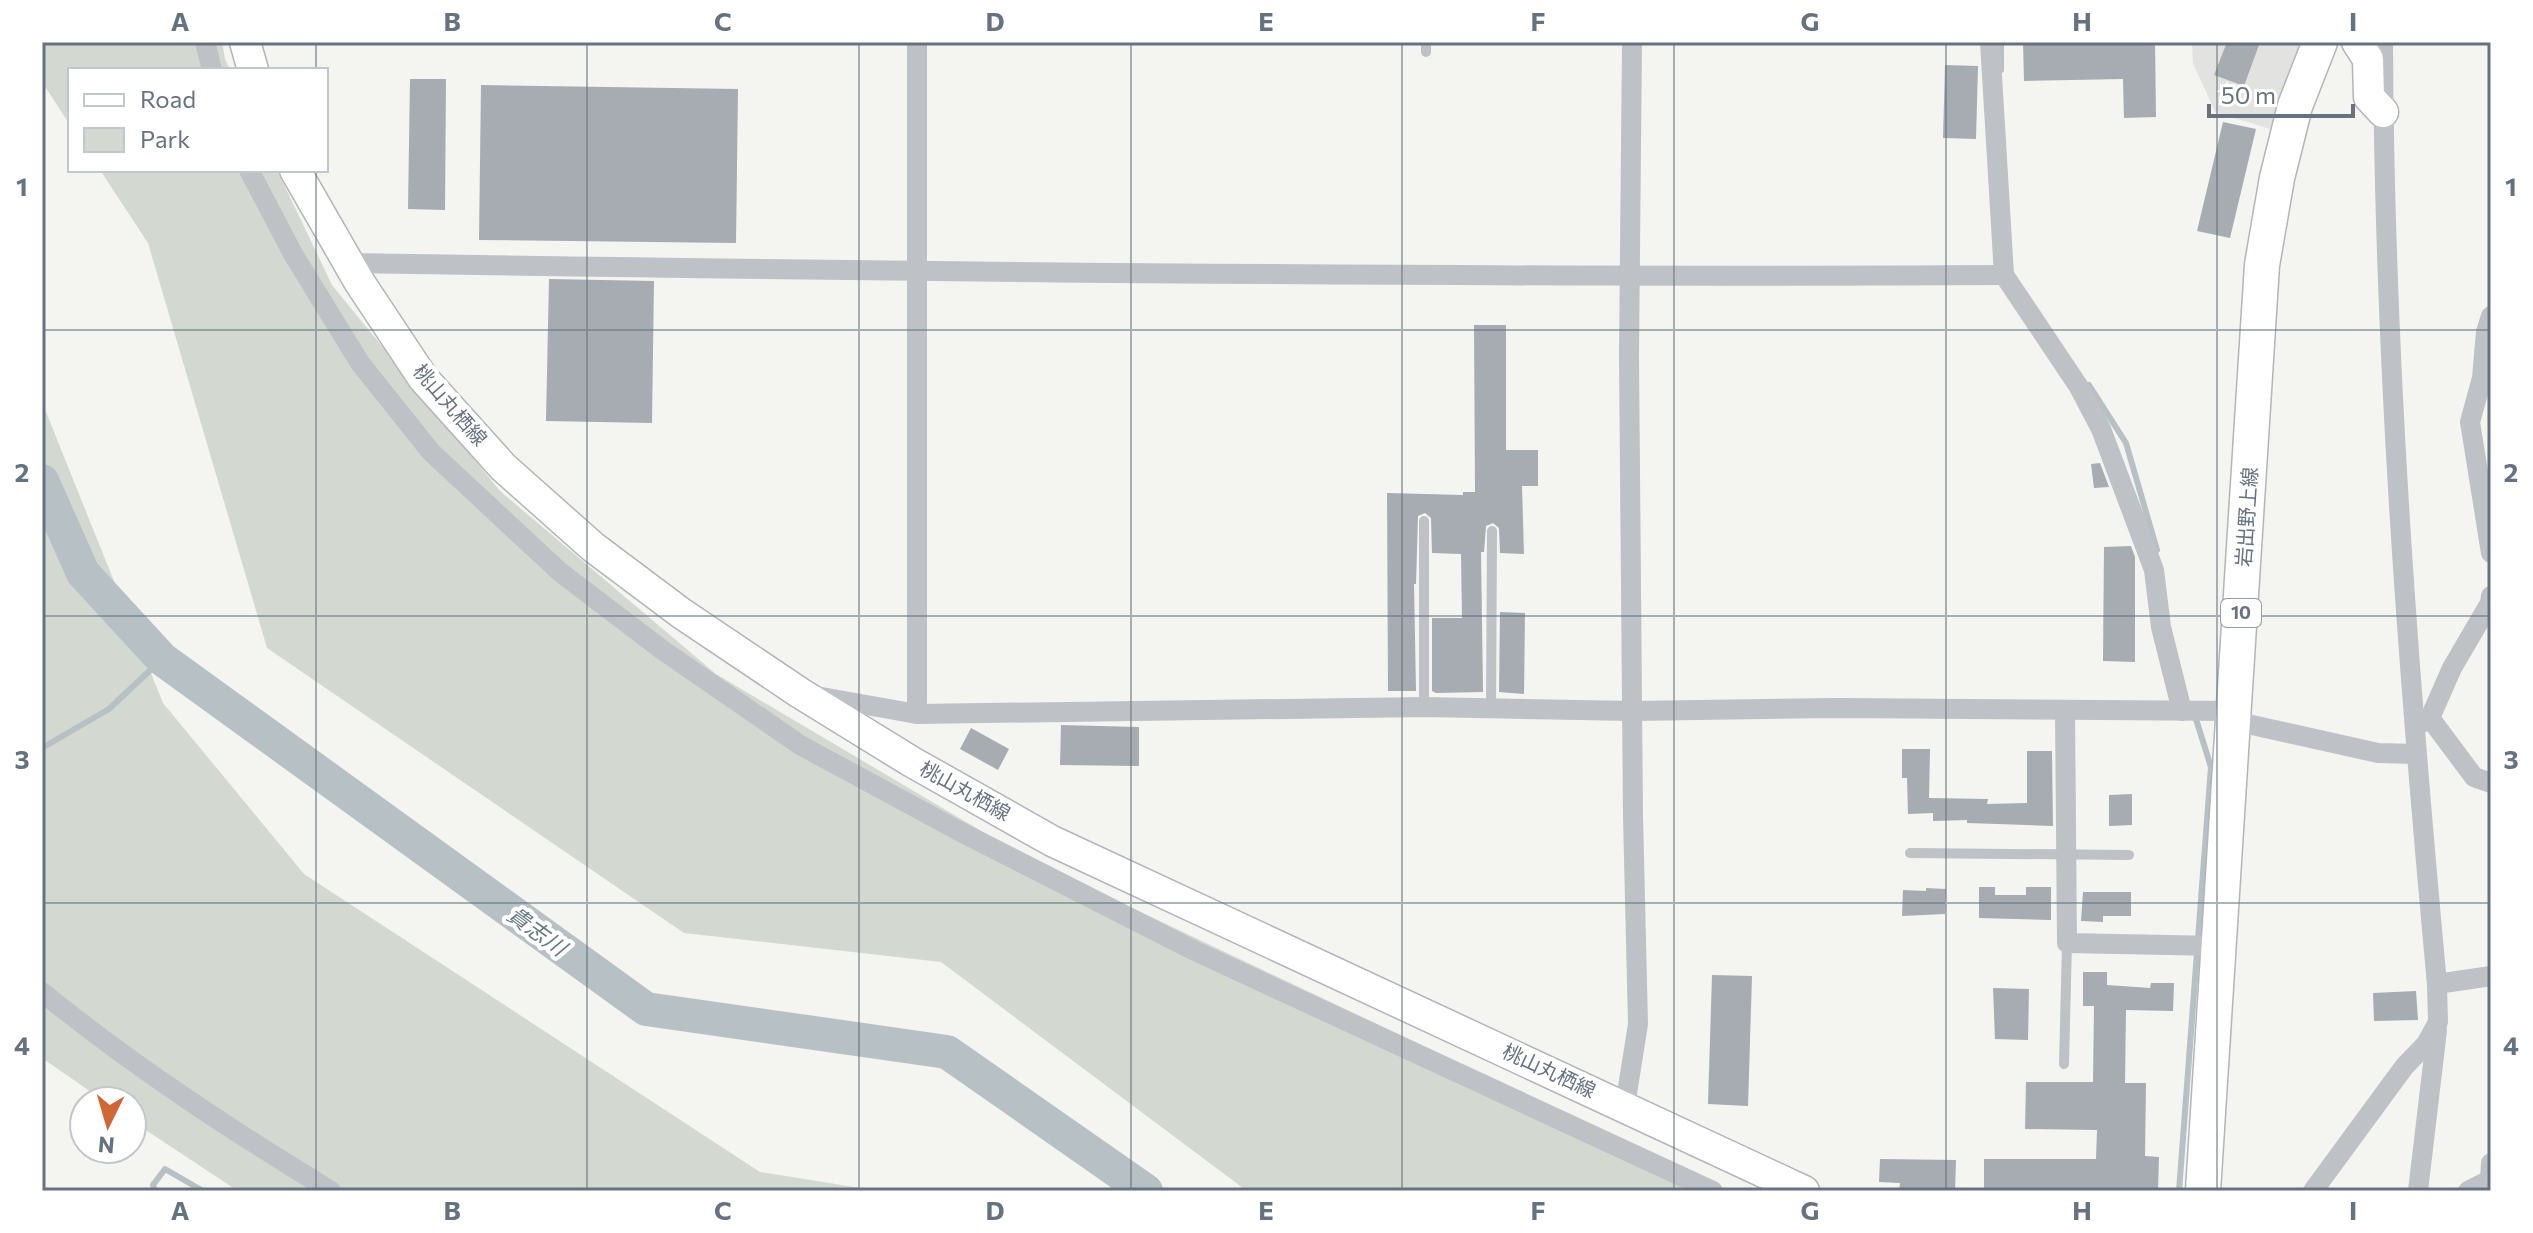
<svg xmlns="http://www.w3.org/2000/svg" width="2533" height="1233" font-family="Commissioner,'Noto Sans JP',sans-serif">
<rect width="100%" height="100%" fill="#f4f4f1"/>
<polygon fill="#e2e3e1" points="2192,42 2303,42 2270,129 2215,112 2193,63"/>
<g fill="#d3d9d1">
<polygon points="42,42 222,42 225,59 230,70 70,70 70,125 42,82"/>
<polygon points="100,170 277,170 332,285 500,491 716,674 1027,858 1729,1191 1247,1191 941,962 684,933 267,648 148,243"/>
<polygon points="42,402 163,703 304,874 760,1172 879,1191 238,1191 132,1121 132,1101 104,1101 42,1058"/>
</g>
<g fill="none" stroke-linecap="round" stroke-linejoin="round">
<g stroke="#b7c0c5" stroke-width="6">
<polyline points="2001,42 2001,70"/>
<polyline points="2089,385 2126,443 2157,550"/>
<polyline points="42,748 109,709 162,659"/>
<polyline points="155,1191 153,1185 165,1169 203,1191"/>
<polyline points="2179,1191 2211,767 2195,716"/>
</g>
<polyline stroke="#b7c0c5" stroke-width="34" points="42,481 83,573 162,659 646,1009 947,1052 1146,1191"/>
</g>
<g fill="#a6acb1">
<polygon points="2023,42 2155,42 2156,117 2124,118 2123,79 2024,81"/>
<polygon points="2227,42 2250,42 2259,45 2244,86 2214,75"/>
<polygon points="1945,65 1978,66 1976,139 1943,138"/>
<polygon points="410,79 446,79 445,210 408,209"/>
<polygon points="481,85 738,89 736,243 479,240"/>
<polygon points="2223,122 2256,129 2230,238 2197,231"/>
<polygon points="549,279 654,281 652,423 546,421"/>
<polygon points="1474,325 1506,325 1506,450 1538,450 1538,486 1522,486 1524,554 1500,553 1499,528 1493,523 1486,526 1484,552 1481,552 1483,692 1436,693 1432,691 1432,618 1462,618 1461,554 1432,553 1431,518 1425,513 1418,516 1416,584 1414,584 1416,691 1388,691 1387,493 1463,495 1463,492 1475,492"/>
<polygon points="2100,463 2109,487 2094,488 2091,464"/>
<polygon points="2131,546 2135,557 2135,662 2103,661 2104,547"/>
<polygon points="1500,612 1525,613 1524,694 1499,692"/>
<polygon points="1061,725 1139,727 1139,766 1060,765"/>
<polygon points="971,728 1009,749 998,770 960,749"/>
<polygon points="1902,749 1930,749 1929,798 1988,799 1987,804 2027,803 2027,751 2052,751 2053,826 1967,823 1967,820 1933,821 1933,813 1908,814 1907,778 1902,778"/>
<polygon points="2132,794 2132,825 2109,826 2109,795"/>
<polygon points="1979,887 1995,887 1995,895 2026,895 2026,887 2051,887 2051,920 1979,918"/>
<polygon points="1926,888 1946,889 1945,914 1902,916 1903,890 1926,891"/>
<polygon points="2083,892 2131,892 2131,916 2103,916 2103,922 2081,921"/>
<polygon points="2083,972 2107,972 2107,985 2150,988 2151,983 2174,983 2173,1011 2126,1010 2125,1083 2146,1083 2145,1156 2159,1157 2158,1191 1984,1191 1984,1159 2096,1159 2097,1130 2025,1129 2026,1082 2093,1082 2094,1006 2083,1006"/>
<polygon points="1712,975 1752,976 1748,1106 1708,1104"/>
<polygon points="1993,988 2029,989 2028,1040 1995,1039"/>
<polygon points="2416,991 2418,1020 2374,1021 2373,993"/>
<polygon points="1880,1159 1956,1160 1955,1191 1899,1191 1900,1183 1879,1182"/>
</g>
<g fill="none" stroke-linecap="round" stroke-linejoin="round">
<g stroke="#b1b5b9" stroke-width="33">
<g id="secondary">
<polyline points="245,42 253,70"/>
<polyline points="2357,42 2368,59 2369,97 2383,112"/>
<polyline points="295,170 360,283 423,378 503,467 593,547 681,613 800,693 912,762 1052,841 1804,1191"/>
</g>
</g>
<g stroke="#b2b5b9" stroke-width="37">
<polyline id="primary" points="2203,1191 2262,265 2277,178 2295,106 2320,42"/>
</g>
<g stroke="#bec1c5" stroke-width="10">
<polyline points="1426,52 1426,42"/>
<polyline points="1424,707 1424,521"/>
<polyline points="1491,710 1492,531"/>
<polyline points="1910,853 2129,855"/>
<polyline points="2064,1064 2067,943"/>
</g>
<g stroke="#bec1c5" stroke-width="20">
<polyline points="205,42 212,70"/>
<polyline points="1990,42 2004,275 2079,387 2101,429 2154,570 2161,627 2182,711"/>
<polyline points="249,170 293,254 360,363 431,452 560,572 661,649 800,745 959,831 1193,950 1713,1191"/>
<path d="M348 263C900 272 1452 278 2004 275"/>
<polyline points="2491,316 2486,332 2482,378 2470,422 2491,553"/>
<polyline points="816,696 917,714 1424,707 1633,711 1837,708 2235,711"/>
<polyline points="2065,710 2067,943 2219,946"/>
<polyline points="917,714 917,42"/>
<polyline points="2430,718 2474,777 2491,783"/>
<polyline points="2234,721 2378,753 2416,754"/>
<polyline points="2416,726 2430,718 2452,668 2490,603 2491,596"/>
<polyline points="2437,984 2491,976"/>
<path d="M42 992C133 1066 231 1130 331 1191"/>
<polyline points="1625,1106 1638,1024 1633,816 1629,356 1632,42"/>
<path d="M2313 1191 2404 1067 2426 1044 2438 1022 2437 984C2408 671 2384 356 2383 42"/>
<polyline points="2418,1191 2437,1030"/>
<polyline points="2468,1191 2490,1180 2491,1163"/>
</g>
<use href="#secondary" stroke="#fff" stroke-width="30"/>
<use href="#primary" stroke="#fff" stroke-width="34"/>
</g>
<path fill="none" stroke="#66727f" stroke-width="2" stroke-opacity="0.55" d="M316 42V70M587 42V1191M859 42V1191M1131 42V1191M1402 42V1191M1674 42V1191M1946 42V1191M2217 42V1191M316 170V1191M42 330H2491M42 616H2491M42 903H2491"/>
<g text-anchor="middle" stroke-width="8" stroke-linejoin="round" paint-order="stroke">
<rect fill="#fff" stroke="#949ca5" stroke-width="2" x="2221" y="599" width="40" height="28" rx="6"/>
<g font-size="18" font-weight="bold" fill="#66727f">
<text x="2241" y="619">10</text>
</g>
<g font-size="20" fill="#66727f" stroke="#fff">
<text transform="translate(450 405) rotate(49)" y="7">桃山丸栖線</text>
<text transform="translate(2247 517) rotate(-86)" y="7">岩出野上線</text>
<text transform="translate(965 791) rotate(29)" y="7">桃山丸栖線</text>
<text transform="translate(1549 1071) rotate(25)" y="7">桃山丸栖線</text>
</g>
<g font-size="22" font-style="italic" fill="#677983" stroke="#fff">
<text transform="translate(537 931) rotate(36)" y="8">貴志川</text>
</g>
</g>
<rect width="2533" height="1233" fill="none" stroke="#ffffff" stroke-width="88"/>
<rect x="68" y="68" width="260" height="104" fill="#ffffff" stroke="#c2c7cc" stroke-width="2"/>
<rect x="84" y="94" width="40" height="12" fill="#ffffff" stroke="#c2c7cc" stroke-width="2"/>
<text x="140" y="108" font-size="24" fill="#66727f">Road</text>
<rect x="84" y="128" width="40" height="24" fill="#d3d9d1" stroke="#c2c7cc" stroke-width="2"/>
<text x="140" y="148" font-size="24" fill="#66727f">Park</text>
<g transform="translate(108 1125) rotate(185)"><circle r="38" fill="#ffffff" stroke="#c2c7cc" stroke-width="2"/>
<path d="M0-6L14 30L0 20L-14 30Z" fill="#d16735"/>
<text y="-12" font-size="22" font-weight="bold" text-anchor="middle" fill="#66727f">N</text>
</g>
<path d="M2209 104v12h144v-12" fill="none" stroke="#66727f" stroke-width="4"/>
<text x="2221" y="104" font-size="24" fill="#66727f" stroke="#ffffff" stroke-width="6" paint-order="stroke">50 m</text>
<rect x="44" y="44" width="2445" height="1145" fill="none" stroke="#66727f" stroke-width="3"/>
<g font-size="26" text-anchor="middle" font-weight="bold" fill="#66727f">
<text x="180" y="31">A</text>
<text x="452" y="31">B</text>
<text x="723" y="31">C</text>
<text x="995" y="31">D</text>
<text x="1266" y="31">E</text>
<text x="1538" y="31">F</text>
<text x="1810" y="31">G</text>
<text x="2082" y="31">H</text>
<text x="2353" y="31">I</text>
<text x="22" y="196">1</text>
<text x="2511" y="196">1</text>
<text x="22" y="482">2</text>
<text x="2511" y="482">2</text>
<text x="22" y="769">3</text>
<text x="2511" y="769">3</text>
<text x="22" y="1055">4</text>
<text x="2511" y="1055">4</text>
<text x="180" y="1220">A</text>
<text x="452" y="1220">B</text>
<text x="723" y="1220">C</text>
<text x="995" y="1220">D</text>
<text x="1266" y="1220">E</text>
<text x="1538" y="1220">F</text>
<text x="1810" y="1220">G</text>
<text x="2082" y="1220">H</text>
<text x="2353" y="1220">I</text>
</g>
</svg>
